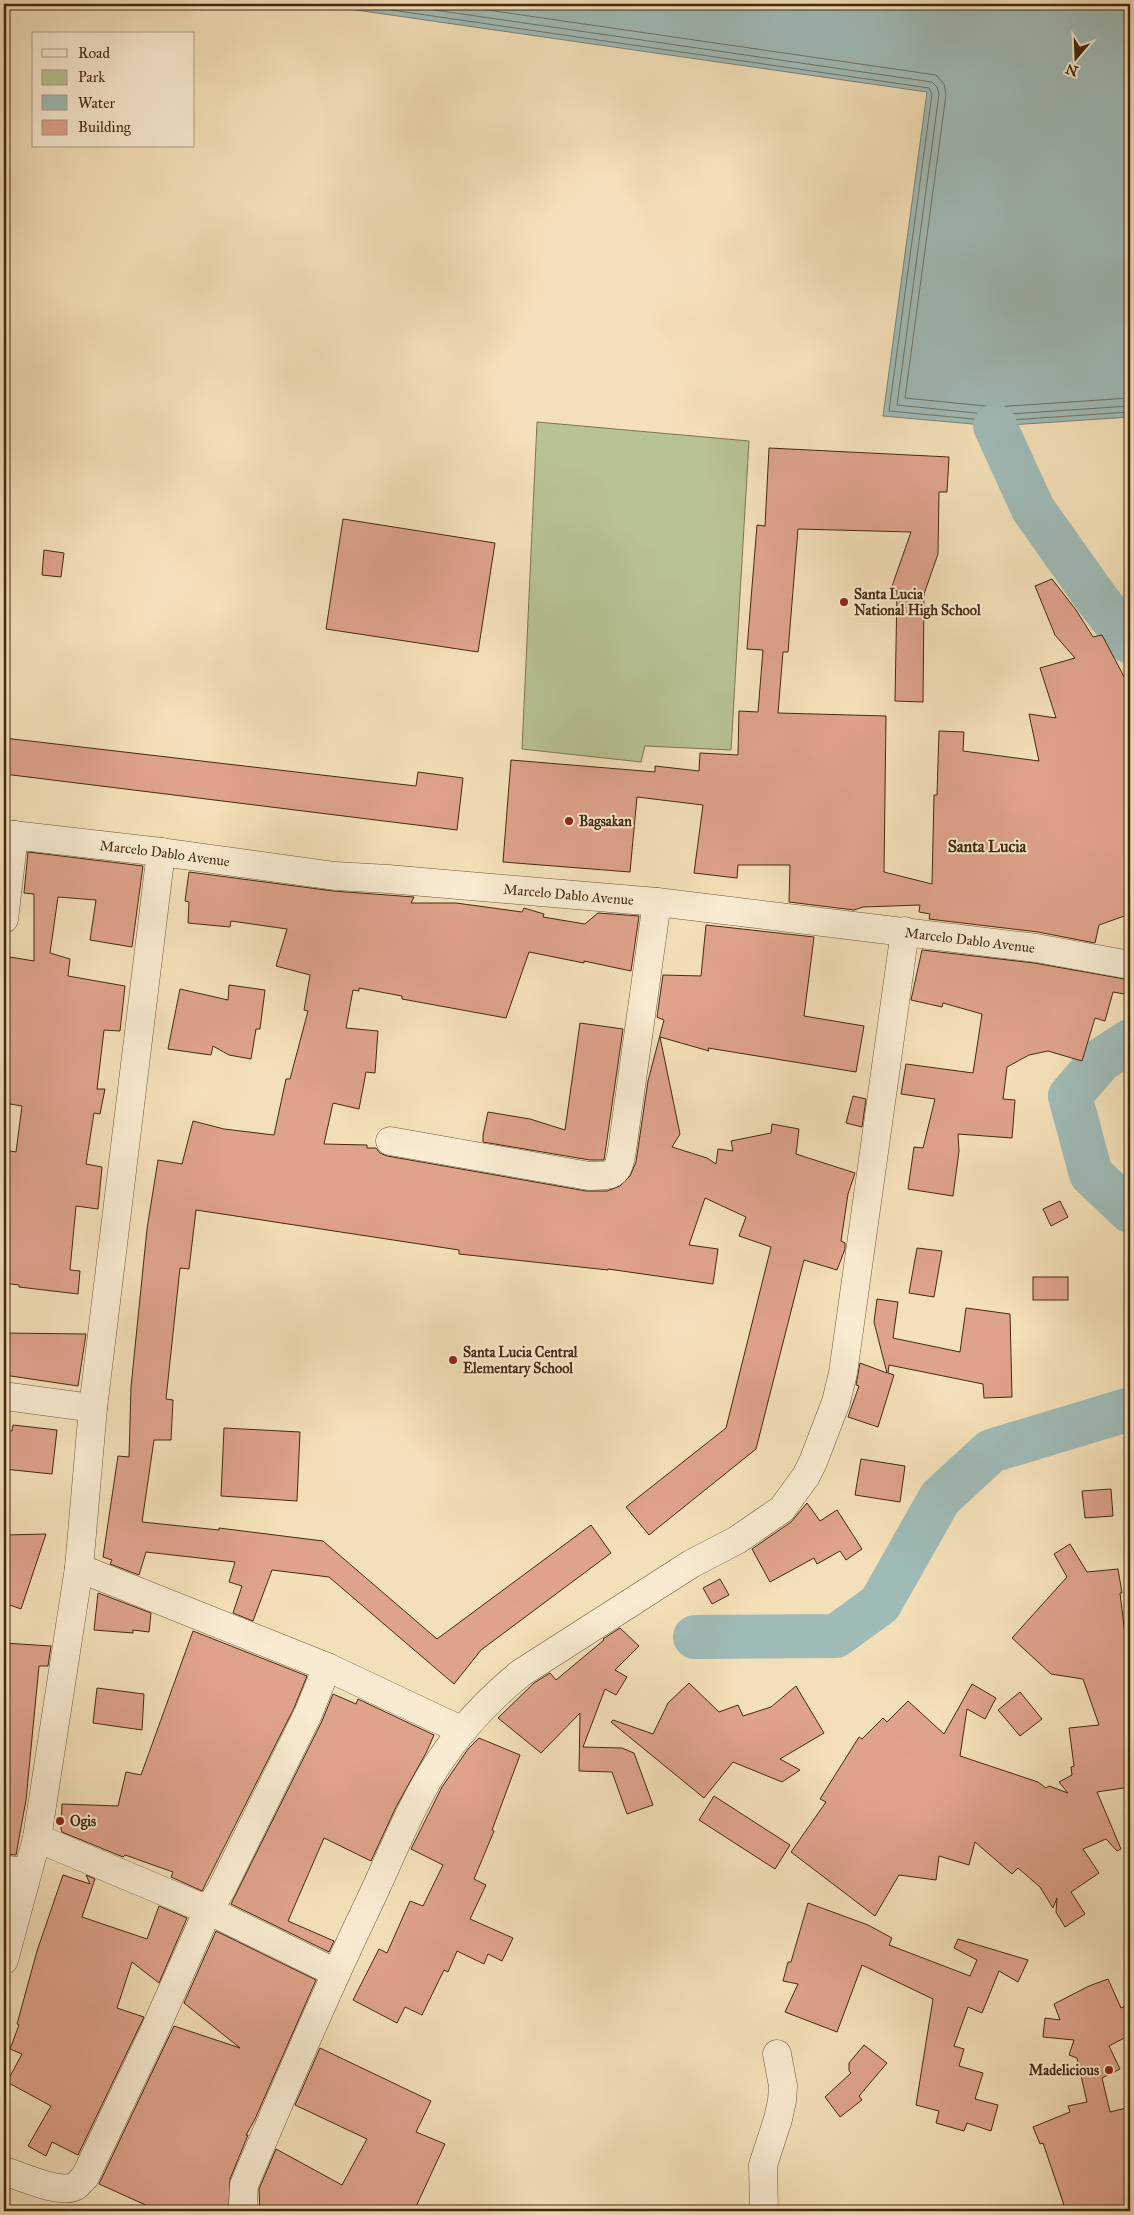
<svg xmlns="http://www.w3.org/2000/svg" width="1134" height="2215" font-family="'IM FELL Great Primer',serif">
<rect width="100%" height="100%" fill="#f4e0b8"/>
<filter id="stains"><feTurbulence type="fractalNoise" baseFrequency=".004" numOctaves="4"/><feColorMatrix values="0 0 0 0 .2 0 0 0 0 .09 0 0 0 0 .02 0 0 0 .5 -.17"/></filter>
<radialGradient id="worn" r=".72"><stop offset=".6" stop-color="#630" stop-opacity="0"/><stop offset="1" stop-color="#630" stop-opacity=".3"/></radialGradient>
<polygon fill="#b8c392" stroke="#7e7650" points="537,422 749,441 731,750 645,746 641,762 522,749"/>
<polygon fill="#9fbbb7" stroke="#7b8174" points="314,4 1130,4 1130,417 995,426 883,416 927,92"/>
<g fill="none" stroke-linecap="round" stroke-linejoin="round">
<g stroke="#727263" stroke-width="1">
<polyline points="350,4 929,88 932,94 889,411 995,421 1130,412"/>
<polyline points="393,4 932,82 937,87 939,94 897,405 995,415 1130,406"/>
<polyline points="446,4 936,75 944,84 946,95 905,398 995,407 1130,398"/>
</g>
<g stroke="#9fbbb7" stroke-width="44">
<polyline points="995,426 1033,509 1096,598 1130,642"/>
<polyline points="1130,1041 1101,1060 1070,1096 1091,1174 1130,1211"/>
<polyline points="695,1637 836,1636 880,1604 940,1498 991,1451 1130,1409"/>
</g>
</g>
<g fill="#dfa38b" stroke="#44290f">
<polygon points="769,448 949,457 947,492 939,492 938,554 924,594 923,702 895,701 897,591 891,589 911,532 798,529 788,652 783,652 778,713 886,716 884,872 932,884 934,795 937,795 939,731 964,732 963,751 1039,761 1029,714 1056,718 1040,668 1075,658 1055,635 1035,586 1052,579 1076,610 1093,637 1102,635 1130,688 1130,914 1099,925 1095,943 1038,932 929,919 930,914 919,912 920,905 863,907 854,910 789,902 790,865 738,865 737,878 694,873 703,805 637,797 630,872 503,862 511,760 655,772 655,766 699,771 700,753 738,755 739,711 758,712 763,650 747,649 757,525 765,526"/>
<polygon points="343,519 495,543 478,652 326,629"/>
<polygon points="44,550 64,553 61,577 42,575"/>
<polygon points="4,738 416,786 418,772 463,778 457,830 4,774"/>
<polygon points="28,852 143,866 132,947 90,940 96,900 58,897 50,953 70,959 68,976 125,986 120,1031 104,1030 97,1089 105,1089 100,1114 94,1113 86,1164 102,1167 98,1209 76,1206 70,1270 80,1271 78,1294 19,1287 19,1285 4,1283 4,1150 16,1152 22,1106 4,1103 4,989 10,957 34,961 34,894 24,893"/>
<polygon points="189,872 333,891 414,897 411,903 456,903 522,912 524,908 544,914 543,917 585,924 598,913 639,916 631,971 584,961 584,963 529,952 506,1018 402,999 402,996 359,988 359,991 353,990 346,1028 378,1031 375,1073 366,1072 359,1109 333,1103 324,1144 367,1145 367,1148 376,1148 380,1153 387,1156 586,1191 607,1191 620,1186 630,1176 636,1162 648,1081 664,1020 657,1017 663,975 701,976 706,925 814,937 804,1016 864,1026 856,1072 708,1048 709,1051 660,1037 680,1134 672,1147 707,1158 716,1164 718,1149 733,1151 731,1141 771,1133 772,1124 799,1129 796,1154 855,1173 848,1194 841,1241 845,1243 845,1249 837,1270 804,1260 756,1449 649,1535 626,1507 726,1428 771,1247 739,1236 746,1217 705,1198 689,1245 718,1249 713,1284 608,1269 608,1270 459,1254 459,1250 196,1210 189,1269 180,1268 166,1399 173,1400 171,1440 154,1440 142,1522 219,1530 219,1528 323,1541 437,1639 591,1525 611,1553 481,1650 454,1684 329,1577 272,1570 253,1621 233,1613 242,1586 229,1582 235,1562 146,1552 139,1575 110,1564 112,1560 103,1557 118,1456 129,1457 131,1387 147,1229 158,1160 182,1164 193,1121 224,1129 274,1135 286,1079 290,1079 308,1011 304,1010 310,975 276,966 287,929 231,921 230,927 188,923 189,902 185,901"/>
<polygon points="922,950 1034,963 1130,980 1130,995 1113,992 1105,1021 1095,1018 1082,1061 1048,1051 1029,1055 1007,1067 1003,1099 1015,1100 1012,1138 958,1134 959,1151 953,1196 908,1189 914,1147 923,1148 935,1099 901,1094 906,1064 973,1073 982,1014 943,1003 942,1007 911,1000"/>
<polygon points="229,985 265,990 260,1029 256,1029 251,1059 229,1055 213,1046 211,1055 168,1049 180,989 228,1000"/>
<polygon points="580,1023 623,1029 604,1160 590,1160 483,1142 483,1135 488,1112 530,1119 565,1130"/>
<polygon points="853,1096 866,1099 862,1127 846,1123"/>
<polygon points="1060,1201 1068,1217 1051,1226 1043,1209"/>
<polygon points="917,1248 942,1251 934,1297 909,1293"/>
<rect x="1033" y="1277" width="35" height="23"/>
<polygon points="877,1299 898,1302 893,1338 960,1352 966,1308 1010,1314 1012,1397 984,1398 983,1384 889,1365 888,1373 894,1375 878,1427 848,1417 859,1386 856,1385 860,1363 887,1373 874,1322"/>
<polygon points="4,1333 86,1334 78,1386 4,1375"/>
<polygon points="13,1425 57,1430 52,1474 4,1469 4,1430 12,1431"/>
<polygon points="224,1428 300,1432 297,1501 221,1496"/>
<polygon points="861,1459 905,1466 900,1502 855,1495"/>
<polygon points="1111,1489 1113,1516 1085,1518 1082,1491"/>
<polygon points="807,1503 820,1521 837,1510 862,1549 846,1560 840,1551 817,1564 814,1558 770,1582 752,1549 791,1522"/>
<polygon points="46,1534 21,1609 4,1603 4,1535"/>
<polygon points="1070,1544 1087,1572 1118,1569 1122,1593 1120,1593 1126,1643 1130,1643 1130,1787 1097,1792 1121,1849 1117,1851 1106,1839 1083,1849 1099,1873 1071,1892 1085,1914 1065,1927 1056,1912 1057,1898 1053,1908 1040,1887 1018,1868 1012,1874 975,1842 969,1865 939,1856 936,1880 899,1875 875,1916 791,1852 826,1802 820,1799 859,1737 862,1739 883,1718 887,1722 908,1701 944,1734 972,1684 996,1698 985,1719 967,1709 960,1756 1038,1782 1046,1788 1049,1786 1068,1793 1059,1782 1072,1775 1071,1767 1074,1766 1069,1728 1099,1725 1083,1679 1051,1674 1012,1638 1067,1577 1054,1554"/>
<polygon points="720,1579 729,1595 712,1604 703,1588"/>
<polygon points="98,1593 151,1613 149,1632 133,1630 133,1633 94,1630"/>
<polygon points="620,1628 639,1646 615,1670 627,1677 616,1695 605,1689 583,1747 622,1748 634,1753 653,1805 627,1814 612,1772 579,1771 580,1713 541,1753 498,1718 534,1683 550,1673 556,1680 604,1640 603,1639"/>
<polygon points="193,1631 307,1676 294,1708 202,1891 171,1877 173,1872 125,1855 123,1857 62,1832 61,1829 62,1804 118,1806 126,1772 141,1775"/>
<polygon points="4,1643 51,1646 48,1666 39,1666 26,1800 16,1855 4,1854"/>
<polygon points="689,1683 719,1712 738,1705 743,1716 771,1707 796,1686 824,1733 780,1759 800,1770 782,1782 733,1762 704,1798 611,1722 613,1720 653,1734 668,1703"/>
<polygon points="97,1688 144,1694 142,1730 93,1723"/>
<polygon points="1020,1692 1042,1719 1020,1736 998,1710"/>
<polygon points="333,1694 356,1704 358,1699 434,1735 426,1753 396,1807 371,1861 324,1838 288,1921 334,1941 329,1952 231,1904 322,1721"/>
<polygon points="479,1738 520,1755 492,1830 494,1831 474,1879 486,1885 470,1919 513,1938 502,1961 488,1954 484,1964 457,1951 448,1972 444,1970 422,2015 405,2007 397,2023 353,2000 379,1949 387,1953 410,1901 423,1906 443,1865 411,1849 442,1787 468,1749"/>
<polygon points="714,1796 790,1845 775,1869 699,1820"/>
<polygon points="63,1875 90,1884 86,1875 95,1879 82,1917 147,1939 159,1906 187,1918 159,1983 132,1962 117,2008 144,2017 78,2155 52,2142 46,2156 28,2146 51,2106 7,2082 22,2054 10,2049 19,2025 17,2024 37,1951"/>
<polygon points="808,1903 868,1925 892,1938 889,1945 970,1976 977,1960 954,1948 958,1939 1028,1960 1018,1982 999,1971 982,2013 968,2007 954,2046 964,2049 959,2066 983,2073 975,2099 998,2105 991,2131 967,2123 964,2131 936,2123 939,2111 916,2105 933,1999 862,1965 837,2032 785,2012 798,1984 783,1981 788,1962 791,1962"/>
<polygon points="216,1931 316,1980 255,2119 246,2135 248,2135 230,2179 229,2211 159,2211 99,2184 174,2026 240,2048 184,2003"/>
<polygon points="1108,1979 1121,2008 1130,2003 1130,2035 1109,2046 1120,2069 1102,2078 1110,2112 1130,2107 1130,2206 1103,2211 1066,2211 1043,2143 1040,2144 1033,2127 1070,2112 1068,2106 1087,2102 1077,2058 1069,2055 1074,2040 1043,2037 1045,2018 1060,2020 1054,2004 1089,1986"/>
<polygon points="864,2045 887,2063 859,2096 862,2100 840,2117 825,2097 851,2073 849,2071 849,2063"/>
<polygon points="320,2048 431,2101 416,2132 445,2144 414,2211 260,2211 259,2189 276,2149 342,2185 367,2139 295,2105"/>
</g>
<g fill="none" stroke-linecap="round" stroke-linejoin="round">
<g stroke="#705739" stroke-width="29">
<g id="minor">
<path id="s1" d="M4 834 161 852 335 876 388 879 657 902 1036 948 1130 965"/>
<polyline points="4,919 14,835"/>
<path d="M390 1141 589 1176C614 1176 618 1175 622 1150L657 902"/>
<polyline points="4,1396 93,1408"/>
<polyline points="79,1568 327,1667 463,1731"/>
<polyline points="37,1838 208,1910 336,1973"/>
<polyline points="4,1869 27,1873"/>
<polyline points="4,1960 37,1838 79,1568 93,1408 161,852"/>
<path d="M4 2171C21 2176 60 2195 76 2186 79 2184 82 2179 85 2177L153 2034 208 1910 221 1890 308 1714 327 1667"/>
<path d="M245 2211 243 2205 244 2185C284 2091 324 1997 368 1905 391 1857 410 1806 439 1762 461 1729 490 1698 521 1673L691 1564 737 1540 782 1509 806 1476 813 1462 836 1402 843 1373 905 931"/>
<polyline points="764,2211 763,2165 778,2119 782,2101 783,2086 777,2054"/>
</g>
</g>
<use href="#minor" stroke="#f8ebd1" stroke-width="28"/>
</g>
<g fill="#8f2418" stroke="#f8ebd1" stroke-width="2">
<circle cx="844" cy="602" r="5"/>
<circle cx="569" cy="821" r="5"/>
<circle cx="453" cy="1360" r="5"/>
<circle cx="60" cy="1821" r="5"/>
<circle cx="1109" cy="2070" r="5"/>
</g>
<g text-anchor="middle" stroke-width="4" stroke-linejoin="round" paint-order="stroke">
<g font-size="14" font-weight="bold" fill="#44290f" stroke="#f8ebd1" text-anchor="start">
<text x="854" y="599">Santa Lucia<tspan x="854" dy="16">National High School</tspan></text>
<text x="579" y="826">Bagsakan</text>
<text x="463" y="1357">Santa Lucia Central<tspan x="463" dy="16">Elementary School</tspan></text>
<text x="70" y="1826">Ogis</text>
<text x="1099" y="2075" text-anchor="end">Madelicious</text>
</g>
<g font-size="14" fill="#44290f" stroke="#f8ebd1">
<text dy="5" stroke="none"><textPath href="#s1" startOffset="162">Marcelo Dablo Avenue</textPath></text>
<text dy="5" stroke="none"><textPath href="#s1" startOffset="568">Marcelo Dablo Avenue</textPath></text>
<text dy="5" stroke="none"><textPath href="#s1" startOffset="972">Marcelo Dablo Avenue</textPath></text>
</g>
<g font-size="16" font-weight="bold" fill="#44290f" stroke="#f8ebd1">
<text x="987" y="852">Santa Lucia</text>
</g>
</g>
<rect width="1134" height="2215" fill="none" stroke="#f4e0b8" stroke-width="20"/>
<rect x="5" y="5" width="1124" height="2205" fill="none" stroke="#44290f" stroke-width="2.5"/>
<rect x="10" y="10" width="1114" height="2195" fill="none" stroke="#44290f"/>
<rect x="32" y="32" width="162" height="115" fill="#f8ebd1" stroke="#b09d83"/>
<rect x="42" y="49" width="25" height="8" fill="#f8ebd1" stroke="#b09d83"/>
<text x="78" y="58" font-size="15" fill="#44290f">Road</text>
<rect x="42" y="70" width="25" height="15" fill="#b8c392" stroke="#b09d83"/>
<text x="78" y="82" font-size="15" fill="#44290f">Park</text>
<rect x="42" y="95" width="25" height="15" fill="#9fbbb7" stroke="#b09d83"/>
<text x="78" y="108" font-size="15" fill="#44290f">Water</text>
<rect x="42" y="120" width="25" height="15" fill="#dfa38b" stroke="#b09d83"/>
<text x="78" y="132" font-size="15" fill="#44290f">Building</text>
<g transform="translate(1076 58) rotate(199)" stroke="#f8ebd1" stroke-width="4" paint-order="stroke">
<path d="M0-4L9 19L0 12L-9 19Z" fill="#44290f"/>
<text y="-8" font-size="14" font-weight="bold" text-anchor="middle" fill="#44290f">N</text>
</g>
<rect width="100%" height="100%" filter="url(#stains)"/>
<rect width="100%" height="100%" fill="url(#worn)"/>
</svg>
